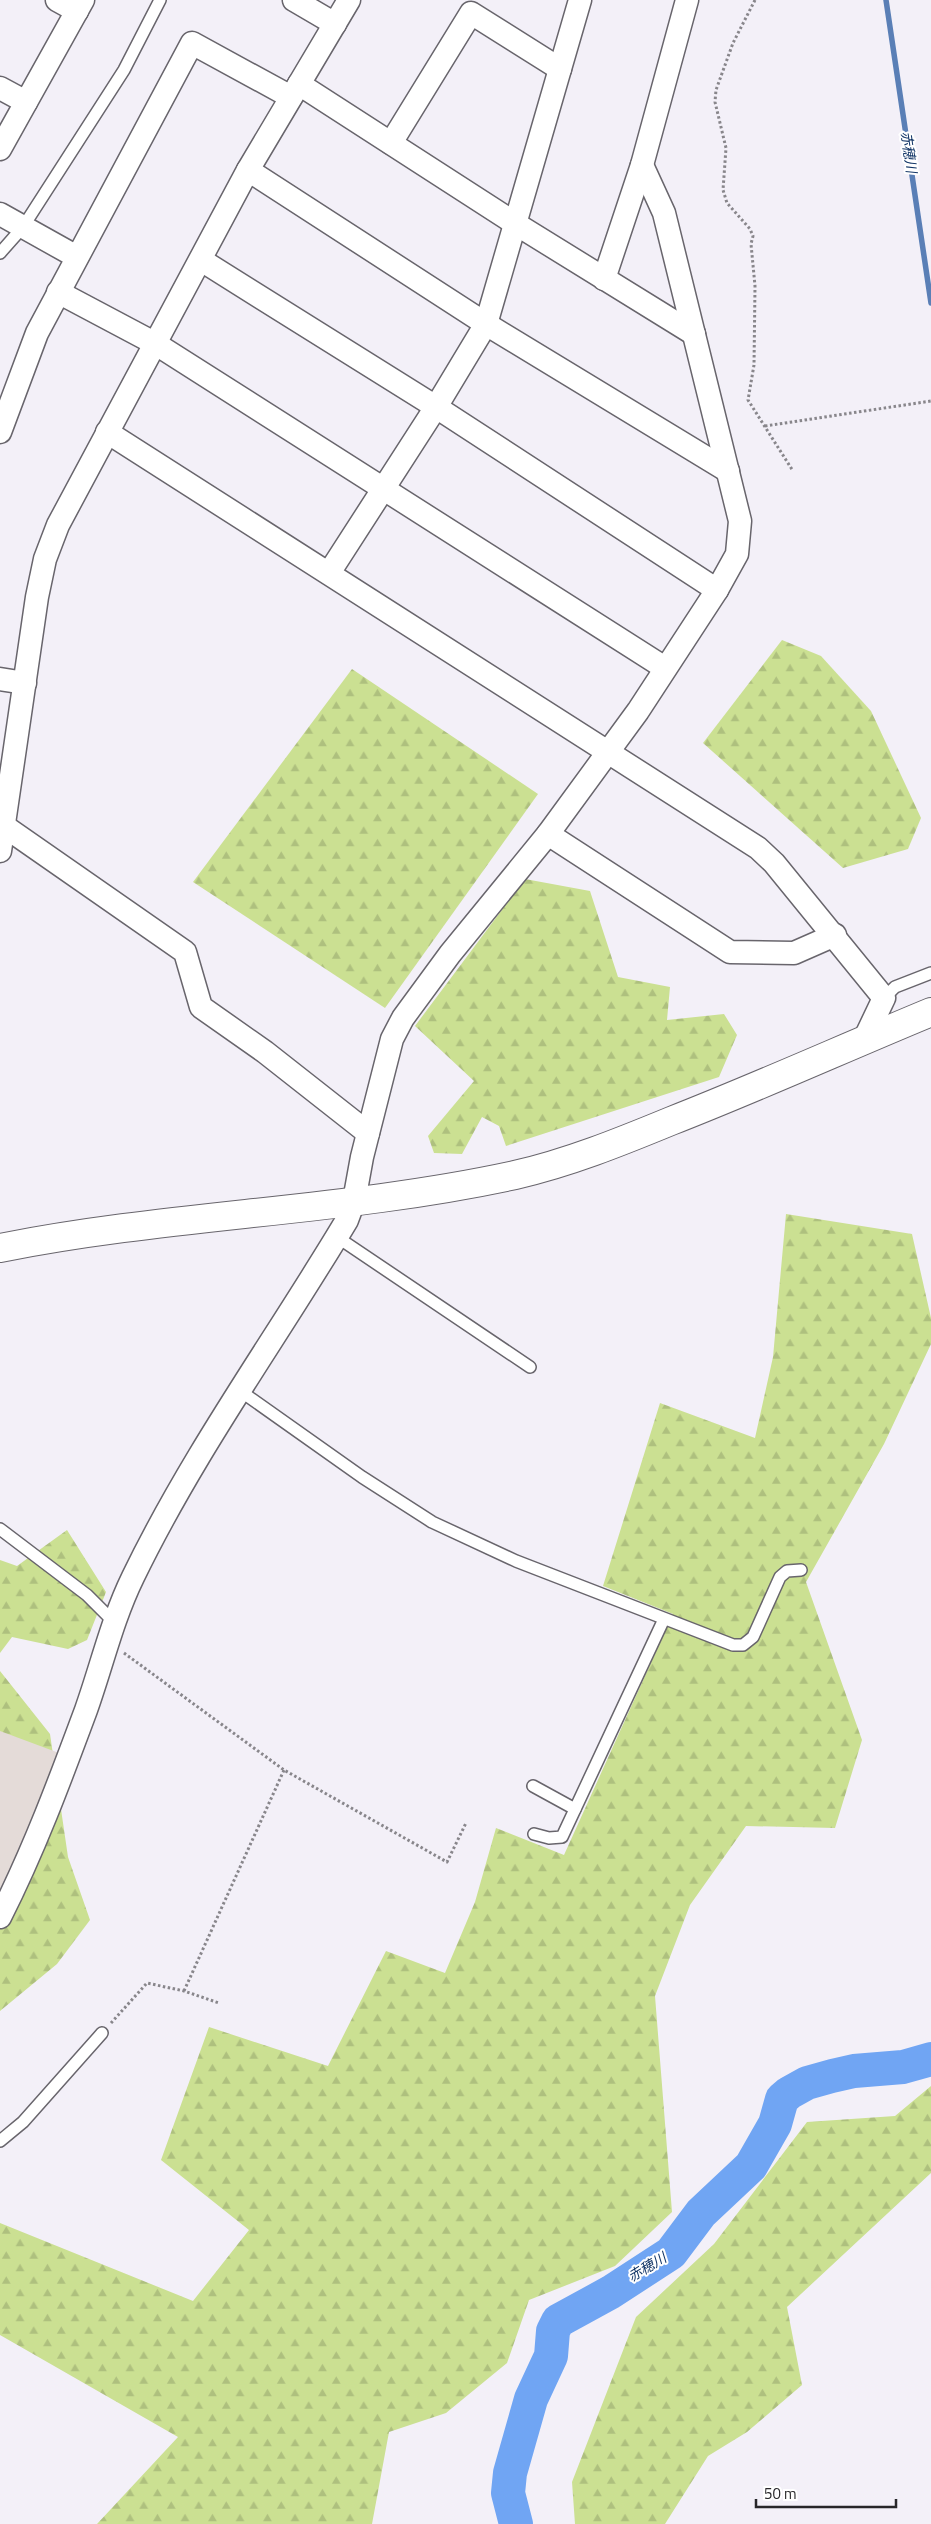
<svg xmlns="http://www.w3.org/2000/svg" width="931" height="2524" font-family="'Titillium Web','Noto Sans JP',sans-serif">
<defs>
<pattern id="forest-firs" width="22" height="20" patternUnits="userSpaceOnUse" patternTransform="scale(1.25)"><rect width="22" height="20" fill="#cbe092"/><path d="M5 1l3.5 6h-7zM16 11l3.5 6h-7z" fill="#aec07e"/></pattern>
</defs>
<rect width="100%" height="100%" fill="#f3f0f8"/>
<g fill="url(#forest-firs)">
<polygon points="782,640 821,656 871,711 921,818 908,849 843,868 703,743"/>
<polygon points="352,669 538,794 385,1008 193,882"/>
<polygon points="525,879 590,891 618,977 670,987 667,1020 724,1014 737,1035 719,1077 506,1146 499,1126 482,1117 462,1154 434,1153 428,1136 474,1081 415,1026"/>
<polygon points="786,1214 912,1234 931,1318 931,1344 884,1444 806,1582 862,1740 835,1828 746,1826 690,1905 655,1996 672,2212 615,2266 529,2300 507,2363 446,2413 389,2432 372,2524 97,2524 178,2437 0,2335 0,2223 193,2301 249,2230 161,2160 209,2027 328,2066 386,1951 445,1973 475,1902 496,1828 564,1855 673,1614 603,1586 660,1403 755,1438 773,1357"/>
<polygon points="67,1530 106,1592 87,1640 68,1649 12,1637 0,1653 0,1560 17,1566"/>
<polygon points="0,1671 50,1734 68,1857 90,1920 57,1964 0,2011"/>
<polygon points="931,2086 931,2173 787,2307 802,2385 747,2432 708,2456 665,2524 575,2524 572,2482 636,2317 714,2244 807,2122 895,2116"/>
</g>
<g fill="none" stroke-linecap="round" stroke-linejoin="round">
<polyline stroke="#5a7fb6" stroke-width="5.5" points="886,0 931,303"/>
<polyline stroke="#70a5f3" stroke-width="34" points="516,2524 508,2493 510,2473 531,2399 551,2356 553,2331 558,2321 611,2292 671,2253 701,2213 751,2166 775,2124 782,2099 789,2093 807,2083 832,2076 854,2071 903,2067 931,2059"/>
</g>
<polygon fill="#e4dbd8" points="0,1731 59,1753 0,1897"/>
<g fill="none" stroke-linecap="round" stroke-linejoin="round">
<g stroke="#68656c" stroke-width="14">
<g id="lane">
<polyline points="0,253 23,227 124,70 160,0"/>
<polyline points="884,998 895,987 931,973"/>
<polyline points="337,1237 530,1367"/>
<polyline points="239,1390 362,1477 432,1522 516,1561 733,1645 743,1645 753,1637 780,1577 787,1571 801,1570"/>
<polyline points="0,1529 87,1595 113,1621"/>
<polyline points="533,1786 575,1809"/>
<polyline points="534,1834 549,1838 562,1837 664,1619"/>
<polyline points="0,2141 23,2122 102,2033"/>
</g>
</g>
<g stroke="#68656c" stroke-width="25">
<g id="street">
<polyline points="57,0 77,11"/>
<polyline points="294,0 335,24"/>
<polyline points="299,84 516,224 694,334"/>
<polyline points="0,88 26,102"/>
<polyline points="391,143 471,13 560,69"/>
<polyline points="0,149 83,0"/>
<polyline points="248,170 486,324 728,471"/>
<polyline points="0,214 77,257"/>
<polyline points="201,260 436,407 717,590"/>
<polyline points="604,279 642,165 687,0"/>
<polyline points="58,292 156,344 665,668"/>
<polyline points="0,432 37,333 192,43 291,97"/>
<polyline points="107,432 758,848 774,863 884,998 864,1040"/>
<polyline points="329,573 436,407 486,324 580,0"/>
<polyline points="0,679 25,683"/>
<polyline points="4,826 185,952 201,1007 265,1052 368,1133"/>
<polyline points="548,834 730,952 794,953 835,935"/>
<polyline points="0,851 37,597 45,559 58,525 248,170 349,0"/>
<path d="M0 1917C34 1850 60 1780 86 1710 102 1665 112 1620 133 1577 194 1451 276 1339 347 1220L354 1201 362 1157 392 1039 403 1018 450 954 548 834 638 711 717 590 737 554 740 521 664 213 642 165"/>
</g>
</g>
<g stroke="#68656c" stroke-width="30">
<path id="secondary" d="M0 1248C170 1214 345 1212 515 1175 568 1163 620 1142 671 1121 758 1087 844 1048 931 1012"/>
</g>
<g stroke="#88868b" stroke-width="3" stroke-dasharray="2.5 2.5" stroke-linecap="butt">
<polyline points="755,0 733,43 716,90 715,102 726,148 723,190 727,203 750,229 753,236 751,244 755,286 754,365 748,400 793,471"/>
<polyline points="765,426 931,401"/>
<polyline points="124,1653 284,1770 447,1862 466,1823"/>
<polyline points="184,1991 284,1770"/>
<polyline points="111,2023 147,1983 184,1991 219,2003"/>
</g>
<use href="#lane" stroke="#fff" stroke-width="11"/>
<use href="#street" stroke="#fff" stroke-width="22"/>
<use href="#secondary" stroke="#fff" stroke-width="28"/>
</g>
<g text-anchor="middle" stroke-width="4" stroke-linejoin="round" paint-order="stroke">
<g font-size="14" font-style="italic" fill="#123566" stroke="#fff">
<text transform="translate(909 152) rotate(82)" y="5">赤穂川</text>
<text transform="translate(647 2267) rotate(-31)" y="5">赤穂川</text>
</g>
</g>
<path d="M756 2499v8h140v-8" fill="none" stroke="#272629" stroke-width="2.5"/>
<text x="764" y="2499" font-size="15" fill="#272629" stroke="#ffffff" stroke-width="4" paint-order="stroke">50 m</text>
</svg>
